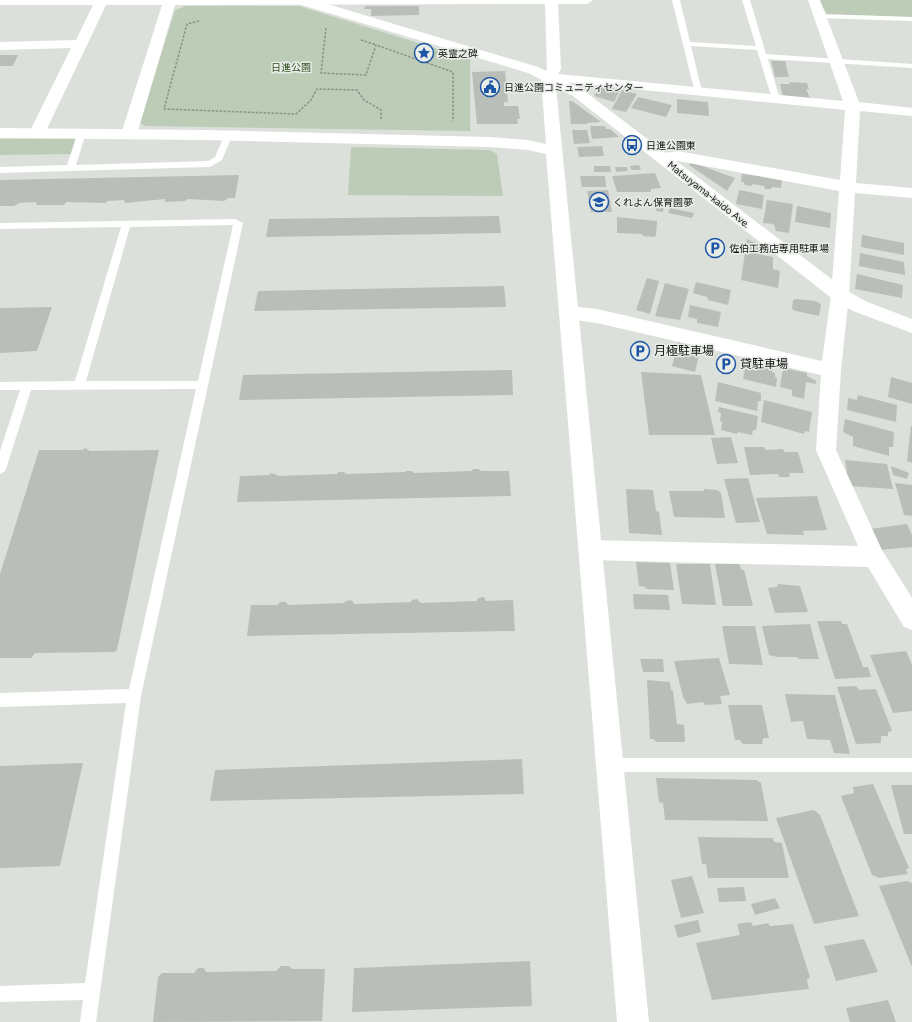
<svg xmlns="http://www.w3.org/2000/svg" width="912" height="1022" font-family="Figtree,'Noto Sans JP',sans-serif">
<rect width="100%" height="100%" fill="#dce0da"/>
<g fill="#bdccb6">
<polygon points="819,0 912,0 912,17 827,14"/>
<polygon points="186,6 299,6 470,59 470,131 145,126 140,123 175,10"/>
<polygon points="75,138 71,154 0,155 0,139"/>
<polygon points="351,147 490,150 497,154 503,196 348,195"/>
</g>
<g fill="#babeb8">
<polygon points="365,6 419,6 419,15 371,16 371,9 364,9"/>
<polygon points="0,55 18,55 13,66 0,66"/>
<polygon points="771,61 785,61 789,77 775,77"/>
<polygon points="505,71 508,102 504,102 504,106 518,106 520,119 517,119 518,124 477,124 472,72"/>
<polygon points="789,82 807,83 809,89 806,89 811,100 783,97 780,84 790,84"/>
<polygon points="600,87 604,87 620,90 614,102 594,96"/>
<polygon points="622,90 637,94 626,112 612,109"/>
<polygon points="638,97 672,105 666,117 631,108"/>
<polygon points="677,99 708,102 709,116 677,113"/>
<polygon points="569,101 572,101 601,122 587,123 587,124 571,124"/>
<polygon points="590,126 605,126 606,129 610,129 619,137 592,139"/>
<polygon points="572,130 587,130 590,143 574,144"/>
<polygon points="602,146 604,156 579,157 577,147"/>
<polygon points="691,162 735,178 727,191 689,165"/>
<polygon points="639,165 641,170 631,170 630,166"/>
<polygon points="594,166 610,166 611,172 594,172"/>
<polygon points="615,167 627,167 628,171 616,172"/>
<polygon points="655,173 661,188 651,189 651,192 617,192 612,176"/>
<polygon points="742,174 782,179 781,188 772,187 771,189 765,189 764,186 753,184 751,186 745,185 744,182 741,182"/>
<polygon points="239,175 235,198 228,198 224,201 188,199 185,201 165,202 165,199 125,203 124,200 108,201 105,203 66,202 64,205 37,205 36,202 19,203 14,206 0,206 0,180"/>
<polygon points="580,176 605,176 606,187 582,187"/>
<polygon points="608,190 612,212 591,212 587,191"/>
<polygon points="739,190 764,195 762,209 736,204"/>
<polygon points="767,200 793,204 789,233 776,231 774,224 763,223"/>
<polygon points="657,204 664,205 663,212 656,211"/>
<polygon points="797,206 831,213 830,228 795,222"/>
<polygon points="670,208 694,213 692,218 668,213"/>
<polygon points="499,216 501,233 266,237 269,219"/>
<polygon points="617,217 657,221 656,236 654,237 643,236 642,234 617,233"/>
<polygon points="862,235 904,243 904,255 861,247"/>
<polygon points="747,239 755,243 756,247 762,249 762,255 773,257 773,269 780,271 778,288 741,280"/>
<polygon points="860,253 904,262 905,275 859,266"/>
<polygon points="857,274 903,285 902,298 855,289"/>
<polygon points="647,278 659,281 650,314 636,310"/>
<polygon points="696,282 731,290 728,305 708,300 707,297 693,293"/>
<polygon points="665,283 689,289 680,320 655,316"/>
<polygon points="504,286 506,307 254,311 258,291"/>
<polygon points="797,299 815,301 821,304 819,316 796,311 792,309 793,300"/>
<polygon points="690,305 721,312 718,327 697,323 697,319 688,317"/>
<polygon points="52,307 37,351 0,353 0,308"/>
<polygon points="678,342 691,345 691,348 700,351 695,372 672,366"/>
<polygon points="747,358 773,365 772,372 775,373 775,377 777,378 776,387 743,379"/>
<polygon points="783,368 807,373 807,376 816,381 816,384 806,382 804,399 792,396 792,390 780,387"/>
<polygon points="512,370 513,395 239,400 243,375"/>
<polygon points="641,372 701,375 715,435 649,435"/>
<polygon points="891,377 912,383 912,404 888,397"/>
<polygon points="718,382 761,393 761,401 758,401 757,411 715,401"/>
<polygon points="858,395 897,405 896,422 847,410 848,398 857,400"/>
<polygon points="764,400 812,412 809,432 805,431 804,434 761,422"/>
<polygon points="719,407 758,416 756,430 753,430 752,435 738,432 737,434 721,430 722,422 720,421 721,413 718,412"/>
<polygon points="845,419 894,432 893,447 889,447 889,456 853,446 853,437 843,432"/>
<polygon points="911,426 912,426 912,463 907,461"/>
<polygon points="731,437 738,463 717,464 711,438"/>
<polygon points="744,447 764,447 766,450 783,449 784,452 798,452 804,473 789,473 790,477 779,477 778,474 750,475"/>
<polygon points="84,448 89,450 89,451 159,450 117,650 114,652 35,653 31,658 0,658 0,574 39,450 83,450"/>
<polygon points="845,460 887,464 893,489 849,486"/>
<polygon points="891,466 909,473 907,479 893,475"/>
<polygon points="473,469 479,469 481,471 509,471 511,496 237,502 240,476 269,475 271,473 279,476 337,474 338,472 344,472 346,474 405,472 406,471 412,471 414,473 472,471"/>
<polygon points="748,478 760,522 736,523 724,479"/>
<polygon points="895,483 912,485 912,516 904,515"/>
<polygon points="626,489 653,490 656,511 659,512 662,535 629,533"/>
<polygon points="704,489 717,490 721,493 725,518 674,517 669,491 704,491"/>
<polygon points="817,496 827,530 803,531 804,535 767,534 756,498"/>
<polygon points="907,524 912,535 912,547 879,550 870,529"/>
<polygon points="636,562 670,563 674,590 646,589 645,587 639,586"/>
<polygon points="676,564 710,564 716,605 682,604"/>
<polygon points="715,564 739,564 742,570 744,570 753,606 723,606"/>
<polygon points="778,584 800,586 808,612 775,613 768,588 777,587"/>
<polygon points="633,594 668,595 670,610 634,609"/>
<polygon points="484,597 486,601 513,600 515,631 247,636 251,605 277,605 280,602 286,602 288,605 344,603 346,601 352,600 354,604 411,602 412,600 417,599 421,603 477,601 478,598"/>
<polygon points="817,621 841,621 842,624 847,624 863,667 868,667 871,677 835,679"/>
<polygon points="810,624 819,659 799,659 797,657 777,657 769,655 762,626"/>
<polygon points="722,626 755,626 763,665 729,664"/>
<polygon points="906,651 912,665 912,711 893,713 870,655"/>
<polygon points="719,658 730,695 720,696 722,704 705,705 703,702 687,704 683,697 674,661"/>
<polygon points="640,659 663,659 664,672 643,672"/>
<polygon points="647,680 670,682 671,690 673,691 677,724 684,725 685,742 656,742 654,739 650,739"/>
<polygon points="856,686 859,690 876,689 892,731 888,732 888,736 881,736 881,743 856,744 837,687"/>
<polygon points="785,694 835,695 850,754 834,753 830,740 807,739 803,721 791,722"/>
<polygon points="728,705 762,705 769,738 763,738 762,744 743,744 740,740 735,740"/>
<polygon points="522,759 524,794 210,801 215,770"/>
<polygon points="83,763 60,866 0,868 0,766"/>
<polygon points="656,778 756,780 761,783 768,821 665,820 663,803 659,802"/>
<polygon points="873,784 909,868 906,870 908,874 879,878 872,875 841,796 854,793 853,787"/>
<polygon points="891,785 912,785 912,834 904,834"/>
<polygon points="814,810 820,815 859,916 814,924 776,818"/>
<polygon points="698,837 773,838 774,842 782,843 789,878 708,878 706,864 702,864"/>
<polygon points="692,876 704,913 681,918 671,880"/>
<polygon points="907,881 912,883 912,967 879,886"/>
<polygon points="744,887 746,901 719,902 717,888"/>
<polygon points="775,898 780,908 755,915 751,904"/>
<polygon points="698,920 701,932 678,938 674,925"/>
<polygon points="751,922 753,926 768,923 770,926 793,924 810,977 807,980 809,989 712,1000 696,943 740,935 737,924"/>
<polygon points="864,939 878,972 836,981 824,946"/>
<polygon points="530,961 532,1006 352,1012 354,968"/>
<polygon points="281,966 289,966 292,969 325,969 322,1021 153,1022 158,977 162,973 194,973 198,968 204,968 206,972 276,971"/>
<polygon points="888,1000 896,1022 850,1022 846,1008"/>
</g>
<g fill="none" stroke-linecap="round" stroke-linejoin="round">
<g stroke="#8d908c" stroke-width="1.5" stroke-dasharray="2.5 1.5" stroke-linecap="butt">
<polyline points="199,21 187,24 164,109 296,114 311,100 317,89 357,90 364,100 381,110 381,120"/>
<polyline points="326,28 321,73 366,75 376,45 453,72 453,121"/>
<polyline points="361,40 376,45"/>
</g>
<g fill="#fff" fill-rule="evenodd">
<polygon points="672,0 680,0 690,42 756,46 742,0 750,0 766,54 912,64 912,68 768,59 780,99 776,101 772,99 757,50 691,46 702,91 695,93"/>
<polygon points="816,14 912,17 912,21 819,18 816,18"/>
<polygon points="82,130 86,133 76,165 208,161 215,157 225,134 231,134 232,136 222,160 210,167 0,173 0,167 67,165 78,133"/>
<path d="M235 219 243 223 141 696 96 1022H80L83 1000 0 1002V986L85 983 126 703 0 707V693L129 689 196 389 31 390 6 469 4 472 0 474V451L20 390H0V382L75 381 121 227 0 229V223ZM233 225 198 381H86L130 227Z"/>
<polygon points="611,758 912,758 912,772 611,772 606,770 604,765 606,760"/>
</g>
<polygon fill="#fff" fill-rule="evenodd" points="0,0 593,0 587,4 558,4 561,69 558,74 843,101 808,0 820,0 859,102 912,108 912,116 860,111 856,183 912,188 912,198 855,193 849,295 841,370 836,450 882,550 912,598 912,630 904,627 868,567 590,560 582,557 579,550 582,543 590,540 858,546 816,450 821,375 597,323 561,318 559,313 561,308 568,306 597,309 822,361 831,295 839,191 678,161 655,160 653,157 655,154 678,151 840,180 845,110 543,80 541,77 547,69 545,4 175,5 137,134 134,137 124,137 121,134 162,5 106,5 45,133 42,136 32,136 29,133 71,48 0,50 0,42 76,40 93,5 0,5"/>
<polygon fill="#fff" fill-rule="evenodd" points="548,73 553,74 555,77 649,1022 617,1022 546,154 528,150 489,147 204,140 0,138 0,128 204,130 489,137 528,140 546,144 541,77 543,74"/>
<polygon fill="#fff" fill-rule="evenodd" points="294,0 314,0 538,67 583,90 846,290 865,301 912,319 912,333 853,311 834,300 573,96 528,73 295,3"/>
</g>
<defs>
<g id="sight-ring" transform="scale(1)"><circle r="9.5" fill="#e9ede8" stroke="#1d55a6" stroke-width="1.5"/><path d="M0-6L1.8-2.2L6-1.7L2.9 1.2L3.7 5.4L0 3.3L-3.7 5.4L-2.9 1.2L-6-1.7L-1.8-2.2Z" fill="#1d55a6"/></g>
<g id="civic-ring" transform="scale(1)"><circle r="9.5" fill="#e9ede8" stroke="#1d55a6" stroke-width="1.5"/><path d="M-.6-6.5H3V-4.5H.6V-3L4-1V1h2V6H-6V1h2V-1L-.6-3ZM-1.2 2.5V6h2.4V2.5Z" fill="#1d55a6"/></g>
<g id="bus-ring" transform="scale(1)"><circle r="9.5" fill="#e9ede8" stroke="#1d55a6" stroke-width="1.5"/><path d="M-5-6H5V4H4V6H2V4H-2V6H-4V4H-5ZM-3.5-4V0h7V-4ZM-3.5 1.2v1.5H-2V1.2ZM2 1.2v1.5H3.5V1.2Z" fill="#1d55a6"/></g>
<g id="school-ring" transform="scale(1)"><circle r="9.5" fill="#e9ede8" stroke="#1d55a6" stroke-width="1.5"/><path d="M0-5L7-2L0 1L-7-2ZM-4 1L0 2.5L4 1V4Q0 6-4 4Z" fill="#1d55a6"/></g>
<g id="parking-ring" transform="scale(1)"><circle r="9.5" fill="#e9ede8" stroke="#1d55a6" stroke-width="1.5"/><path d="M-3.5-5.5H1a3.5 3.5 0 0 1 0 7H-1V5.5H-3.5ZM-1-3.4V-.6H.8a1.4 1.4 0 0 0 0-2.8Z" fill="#1d55a6"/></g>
</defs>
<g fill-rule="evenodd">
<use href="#sight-ring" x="424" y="53"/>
<use href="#civic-ring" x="490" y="87"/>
<use href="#bus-ring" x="632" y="145"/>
<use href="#school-ring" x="599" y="202"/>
<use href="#parking-ring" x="715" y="248"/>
<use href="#parking-ring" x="640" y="351"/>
<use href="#parking-ring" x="726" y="364"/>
</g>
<g text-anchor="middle" stroke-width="3" stroke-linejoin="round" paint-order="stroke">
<g font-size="10" fill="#141513" stroke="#e9ede8" text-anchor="start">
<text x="438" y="57">英霊之碑</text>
<text x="504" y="91">日進公園コミュニティセンター</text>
<text x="646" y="149">日進公園東</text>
<text x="613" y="206">くれよん保育園夢</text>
<text x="729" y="252">佐伯工務店専用駐車場</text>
</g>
<g font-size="10" fill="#2e4b1c" stroke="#e9ede8">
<text x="291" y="71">日進公園</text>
</g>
<g font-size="10" fill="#141513" stroke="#e9ede8">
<text transform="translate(709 194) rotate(38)" y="4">Matsuyama-kaido Ave.</text>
</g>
<g font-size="12" fill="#141513" stroke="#e9ede8" text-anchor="start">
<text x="654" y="355">月極駐車場</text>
<text x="740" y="368">貸駐車場</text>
</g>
</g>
</svg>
